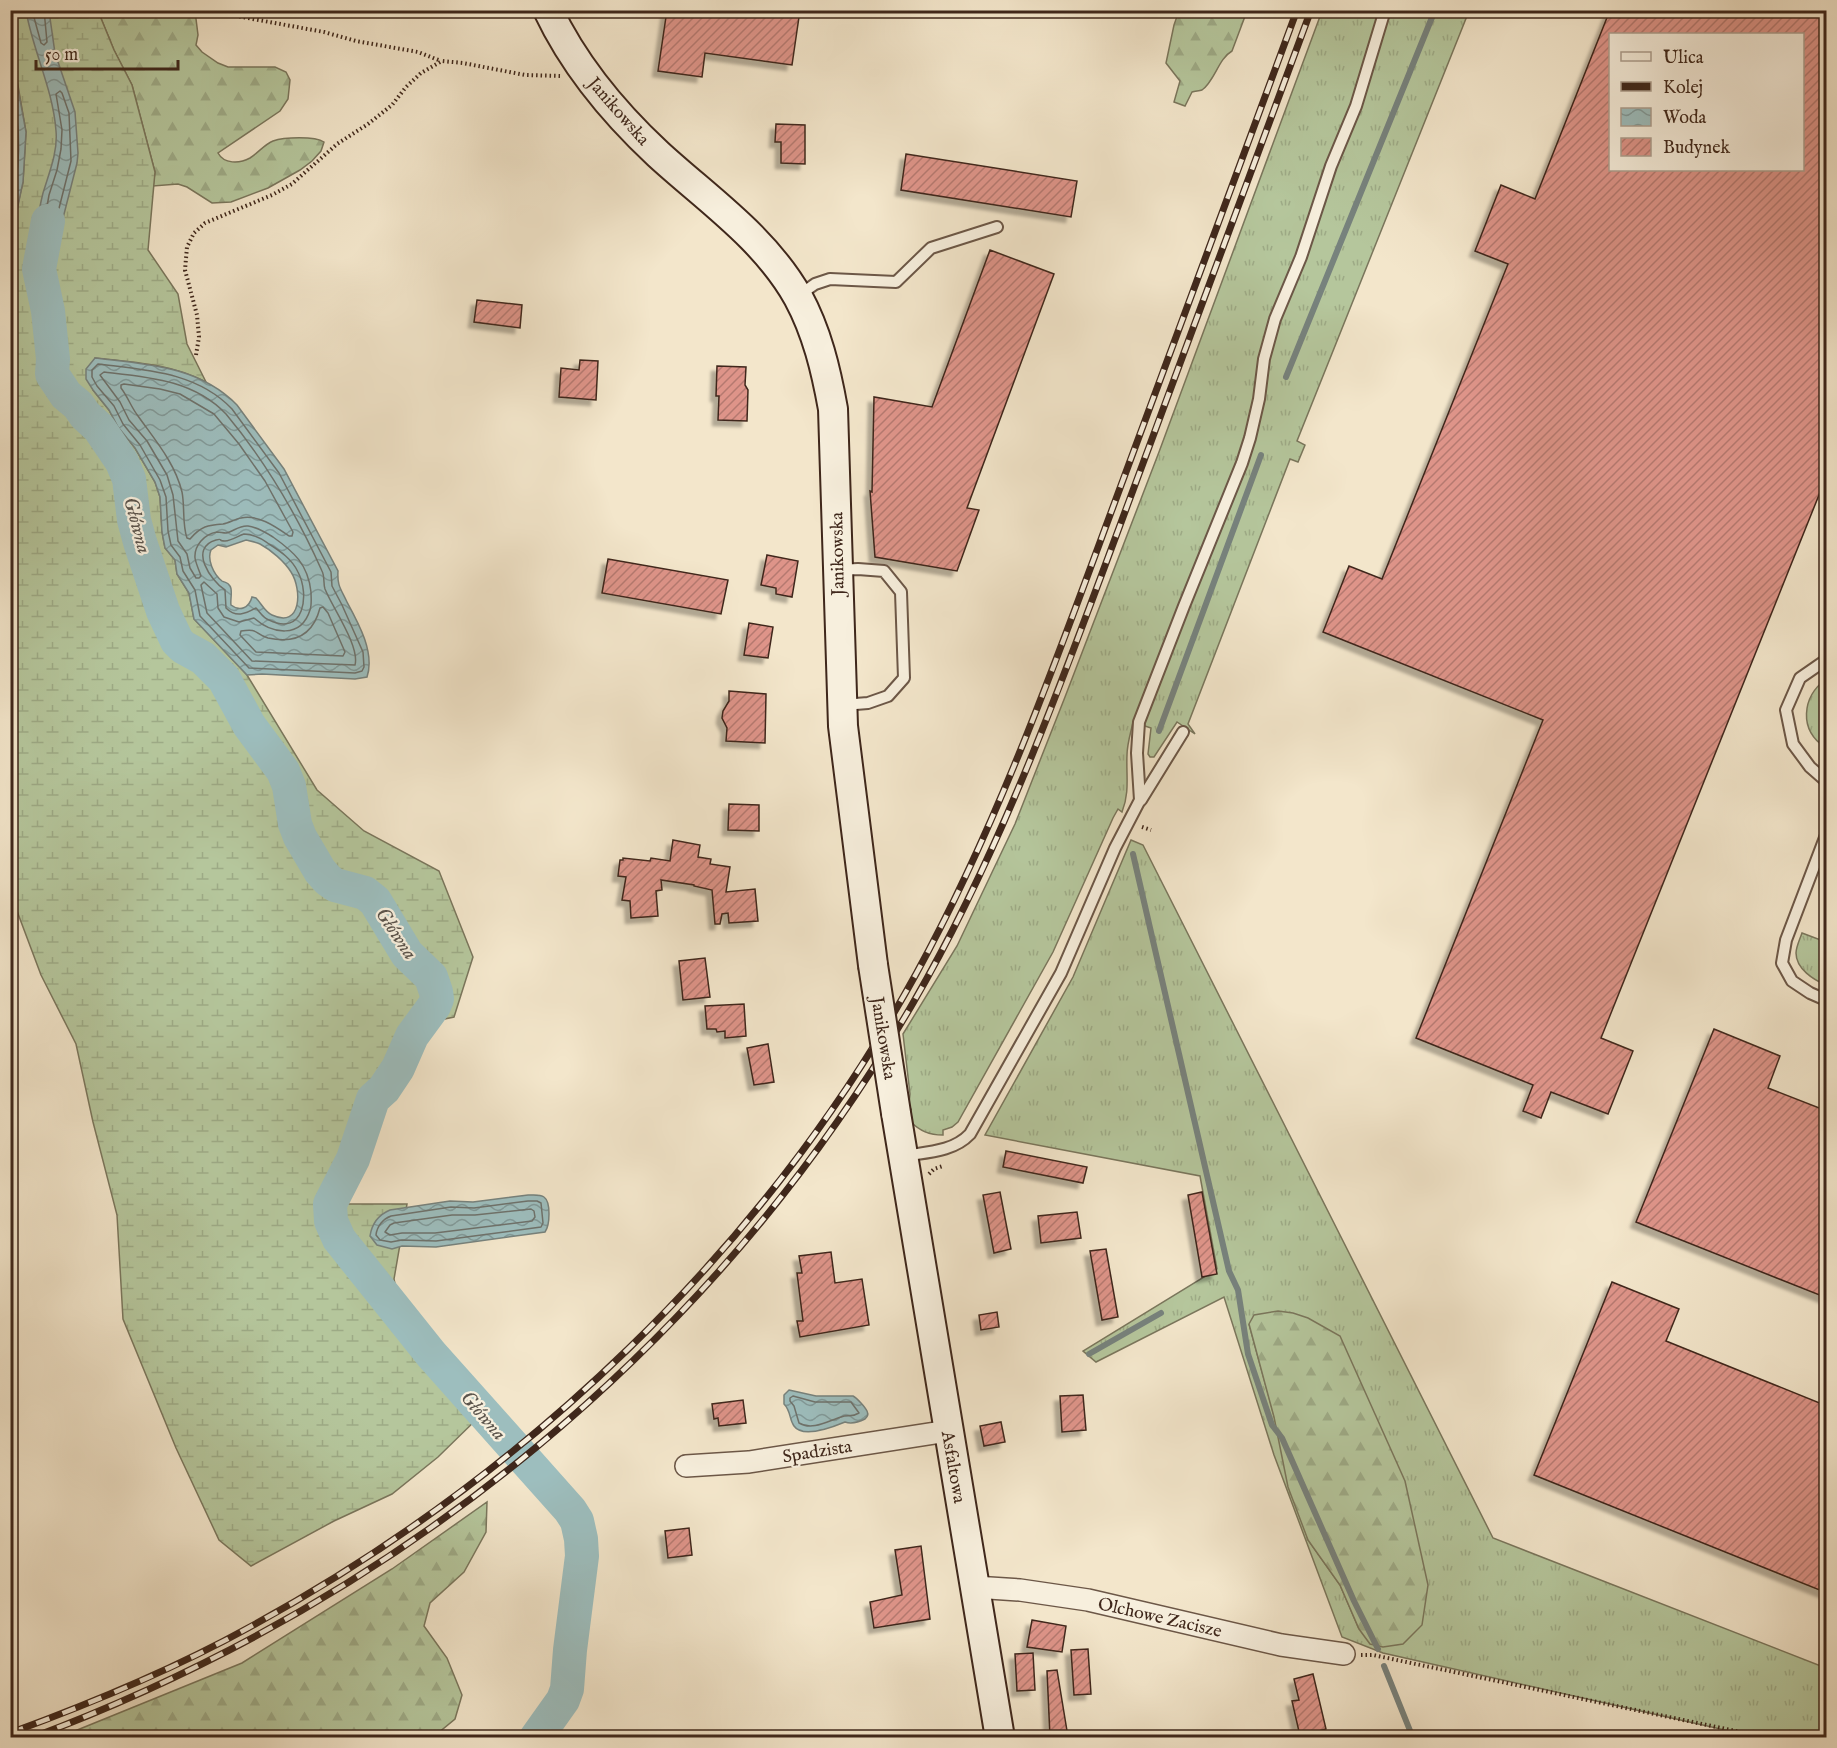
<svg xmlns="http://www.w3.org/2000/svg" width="1837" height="1748" font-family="'IM FELL English',serif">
<defs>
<pattern id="grass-tufts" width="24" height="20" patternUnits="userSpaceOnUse" patternTransform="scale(1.5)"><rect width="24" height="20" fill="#b5c69c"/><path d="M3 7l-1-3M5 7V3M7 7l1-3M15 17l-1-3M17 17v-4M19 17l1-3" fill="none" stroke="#9daa86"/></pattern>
<pattern id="forest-firs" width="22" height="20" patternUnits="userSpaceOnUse" patternTransform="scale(1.5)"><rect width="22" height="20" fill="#b5c69c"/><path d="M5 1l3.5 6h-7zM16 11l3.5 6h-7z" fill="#9daa86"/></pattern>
<pattern id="wetland-marsh" width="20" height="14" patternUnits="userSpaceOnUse" patternTransform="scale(1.5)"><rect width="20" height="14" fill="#b5c69c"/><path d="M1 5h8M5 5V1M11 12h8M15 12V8" fill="none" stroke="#9daa86"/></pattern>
<pattern id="water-waves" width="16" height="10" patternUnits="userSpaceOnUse" patternTransform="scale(1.5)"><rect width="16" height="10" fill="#9dbebe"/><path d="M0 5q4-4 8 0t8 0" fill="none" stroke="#819a9a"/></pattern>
<pattern id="building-hatch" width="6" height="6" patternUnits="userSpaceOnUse" patternTransform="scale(1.5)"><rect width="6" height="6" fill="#de9489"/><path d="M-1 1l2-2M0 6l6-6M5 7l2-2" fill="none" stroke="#b5796f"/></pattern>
<filter id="shadow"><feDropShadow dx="-5.5" dy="5.5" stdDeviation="1.5" flood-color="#0004"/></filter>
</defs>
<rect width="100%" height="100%" fill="#f3e6cb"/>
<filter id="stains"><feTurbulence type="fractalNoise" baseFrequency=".00333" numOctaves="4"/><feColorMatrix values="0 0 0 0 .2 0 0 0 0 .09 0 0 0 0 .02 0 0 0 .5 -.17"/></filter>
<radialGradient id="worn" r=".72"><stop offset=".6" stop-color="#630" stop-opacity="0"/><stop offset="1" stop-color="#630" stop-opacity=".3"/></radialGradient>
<g fill="url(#grass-tufts)" stroke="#7a765c" stroke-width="1.5" fill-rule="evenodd">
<path d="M1322 11H1469L1297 441 1305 445 1298 462 1290 459 1188 724 1195 734 1177 722 1154 757H1150L1148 754 1151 728 1133 722C1131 732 1127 744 1127 755 1126 775 1130 792 1122 812L1118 809 1113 818 1053 952 958 1122 952 1127 943 1130V1135C929 1135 920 1131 911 1122L909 1103 910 1094 903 1034 957 946 1015 824 1065 697 1159 452Z"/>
<path d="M1826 679V748C1798 730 1802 697 1826 679Z"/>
<path d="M1131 840 1143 845 1493 1538 1826 1668V1737H1756L1383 1653 1342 1637 1274 1455 1224 1297 1096 1362 1083 1351 1217 1269 1200 1176 985 1135 1073 977ZM1249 1324 1359 1629 1340 1585 1308 1540Z"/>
<path d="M1802 933 1826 942V985C1814 980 1796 969 1796 953 1796 947 1800 939 1802 933Z"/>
</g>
<g fill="url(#forest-firs)" stroke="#7a765c" stroke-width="1.5">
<path d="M98 11H195L198 35 196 45 202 52 218 63 228 67H275L286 72 290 80 288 99 280 111 218 153C224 164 239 164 250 158 258 153 265 144 273 141 284 137 315 136 324 142L321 151 312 161 300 170 268 188 231 202 212 203 187 187 178 184 153 186 155 172 132 85 114 50Z"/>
<path d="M1179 11H1247L1232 51C1218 59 1215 81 1202 90 1199 91 1195 91 1192 92L1185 106 1174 102 1180 81 1166 63 1174 25Z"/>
<polygon points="1278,1311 1293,1313 1308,1318 1340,1336 1405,1481 1428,1585 1422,1625 1403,1644 1383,1647 1370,1644 1359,1629 1340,1585 1308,1540 1288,1487 1274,1417 1249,1324 1254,1315"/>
<polygon points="487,1502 486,1532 464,1572 430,1603 424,1626 447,1658 462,1695 455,1719 438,1733 413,1734 411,1738 60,1737 242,1663 392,1569"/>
</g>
<path fill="url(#wetland-marsh)" stroke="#7a765c" stroke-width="1.5" d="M12 10 98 11 114 50 132 85 155 172 148 250 178 294 187 344 206 382C171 364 134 362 95 358L93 390 109 410 118 427 135 448 155 482 160 497 162 532 165 548 175 560 177 574 189 593 194 619 247 675 317 790 364 831 439 871 473 957 454 1017 430 1022 378 1104 341 1204H407L394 1279 404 1327 482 1414 438 1457 392 1494 334 1521 251 1566 219 1540 176 1448 123 1319 117 1215 93 1122 76 1044 41 975 11 895 10 239 23 182 26 132 11 45V12Z"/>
<g fill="url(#water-waves)" stroke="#77827d" stroke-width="1.5" fill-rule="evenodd">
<path d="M26 11H49L55 53 75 112 78 153 77 163 60 230 51 255 49 270 31 266C34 241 37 217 43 193 49 173 58 152 56 131 53 89 33 51 26 11Z"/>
<polygon points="10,45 26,132 23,182 11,239"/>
<path d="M95 358C146 364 199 366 237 405L284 469 338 571C337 586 341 589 347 602 359 624 375 653 367 677L355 679 262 674 247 675 194 619 189 593 177 574 175 560 165 548 162 532 160 497 155 482 135 448 118 427 109 410 93 390 86 379V369ZM246 540C250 541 256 542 260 544 271 550 284 561 291 572 302 589 302 629 272 615 265 612 261 603 256 598L252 597C249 608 240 612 231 605 230 600 233 590 230 586 227 581 225 583 222 581 213 574 207 559 211 550L218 545 226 547Z"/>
<path d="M528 1195C533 1195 540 1194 544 1197 551 1202 550 1225 545 1232L436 1247 402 1246 392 1249 377 1245 370 1236C372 1223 378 1215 390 1210L450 1201 473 1202Z"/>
<path d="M789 1390 816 1396H853C857 1398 865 1407 867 1411 869 1415 867 1417 865 1419 859 1422 851 1424 845 1422 833 1427 803 1439 794 1426 789 1419 791 1411 784 1404V1395Z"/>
</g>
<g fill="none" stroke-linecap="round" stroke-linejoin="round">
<g stroke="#6e726c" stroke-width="1.5">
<polyline points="32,10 41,43 44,45 47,42 44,10"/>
<path d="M10 83C23 131 20 168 10 215"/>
<polygon points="60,91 62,93 69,113 71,161 54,228 44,260 41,262 38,259 49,195 57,170 61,149 62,130 56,94"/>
<path d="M98 364C146 370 197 372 232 409L279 473 331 572 332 586 342 605 363 652 364 667 362 671 355 673 249 668 200 616 195 590 183 571 180 557 171 545 168 531 166 497 160 480 140 445 123 424 114 406 97 386 92 377V370Z"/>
<path d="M104 372C148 377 194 380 226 414 266 462 297 515 322 571 325 577 323 583 325 589 332 607 360 646 355 665L252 661 207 613 201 585 204 582 217 594 218 608 224 617 239 622 254 618C272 634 301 639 310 610 312 605 311 598 311 592 308 564 294 552 273 537 265 532 257 527 248 526 239 525 233 532 226 533 223 533 220 532 217 532 204 534 194 546 195 558 196 564 199 570 201 576L199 578H196L190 568 187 554 178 541 173 495 167 475 147 441 129 420 120 402 100 375Z"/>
<path d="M124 384 160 389 180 394 214 414 239 444 265 481 293 532 292 536H289C276 527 258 514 241 518 235 519 229 523 223 524 208 525 201 526 190 539L187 538C182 524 185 507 182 492 175 463 155 440 138 416 131 407 128 397 121 388V385Z"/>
<path d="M244 534C254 534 261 538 269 544 280 551 292 559 298 572 310 595 304 637 269 620 263 618 260 612 256 608 245 614 236 618 226 608L225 590C211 581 188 548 216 540 224 538 217 541 225 541 231 541 238 536 244 534Z"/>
<path d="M323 607 328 613 345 652 343 656 256 652 240 635 241 631C259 628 254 634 268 638 295 644 313 635 320 608Z"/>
<path d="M528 1201H537L541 1203 543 1223 541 1227 436 1241 402 1240 391 1242 380 1240 376 1235C377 1226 383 1219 391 1216L451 1207 474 1208Z"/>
<polygon points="531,1209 534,1211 535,1217 532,1221 435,1233 402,1233 390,1235 385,1232 390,1225 394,1223 452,1215 475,1215"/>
<path d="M793 1396 815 1402H851L859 1413C851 1418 848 1414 841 1417 828 1421 812 1431 799 1423L794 1406 790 1401V1398Z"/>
</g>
<g stroke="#77827d" stroke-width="6">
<polyline points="1286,377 1435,10"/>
<polyline points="1159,731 1261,455"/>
<polyline points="1133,854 1229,1271 1238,1290 1248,1354 1272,1425 1282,1438 1354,1601 1378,1649"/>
<polyline points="1089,1354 1161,1313"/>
<polyline points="1384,1666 1413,1738"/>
</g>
<polyline stroke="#9dbebe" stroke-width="34" points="48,221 39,269 48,311 53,359 52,374 66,395 78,405 85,415 99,428 122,462 129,479 134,520 140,542 163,611 177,641 183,647 203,658 224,679 249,725 283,771 289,786 295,824 300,837 320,871 328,880 335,885 365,893 375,901 407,954 431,977 436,992 437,999 434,1006 412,1036 398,1068 384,1089 373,1099 353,1159 330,1204 331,1221 339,1239 431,1354 570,1510 577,1521 581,1539 582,1556 570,1650 567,1689 563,1700 536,1738"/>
</g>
<g fill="url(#building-hatch)" stroke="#3f271b" stroke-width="1.5" fill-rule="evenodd" filter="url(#shadow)">
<polygon points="667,10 800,10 792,65 705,53 702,77 658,71"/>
<path d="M1610 10H1827V475L1601 1038 1633 1051 1608 1114 1551 1092 1541 1118 1523 1111 1533 1085 1416 1038 1543 720 1323 632 1349 566 1382 579 1508 264 1475 251 1501 185 1535 199ZM1611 34H1803V170H1611Z"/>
<polygon points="776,124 805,125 805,164 781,163 781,142 775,142"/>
<polygon points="906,154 1077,181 1071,217 901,190"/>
<polygon points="990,250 1054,274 967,508 979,510 957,571 875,557 870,491 872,492 874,397 932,407"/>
<polygon points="477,300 522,305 520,328 474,322"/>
<polygon points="580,360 598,361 596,400 559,397 561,368 579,370"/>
<polygon points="717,366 746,367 745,385 748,390 747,421 718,420 719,396 716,396"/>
<polygon points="767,555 798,561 792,597 776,594 776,588 761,585"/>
<polygon points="608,559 728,580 721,614 602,593"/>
<polygon points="749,623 773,627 768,658 744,655"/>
<polygon points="729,691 766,694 765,743 726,741 727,728 722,718 723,711 729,701"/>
<polygon points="729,804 759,805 759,831 728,830"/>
<polygon points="673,840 700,845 698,857 711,859 710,864 730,867 726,892 755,889 758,921 729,923 728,913 722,914 720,924 715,924 712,890 694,886 694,885 661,880 662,890 656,891 658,916 631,918 630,901 622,900 626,877 618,876 620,860 623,860 623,858 650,861 651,858 670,861"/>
<polygon points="705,958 710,997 683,1000 679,961"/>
<polygon points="744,1004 746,1036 725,1038 725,1031 717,1032 716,1029 707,1029 705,1006"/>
<polygon points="1714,1029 1780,1056 1768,1088 1827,1111 1827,1298 1636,1222"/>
<polygon points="768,1044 774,1082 754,1085 747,1048"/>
<polygon points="1006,1151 1087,1167 1083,1183 1003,1167"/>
<polygon points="1000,1192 1011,1249 994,1253 983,1195"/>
<polygon points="1202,1192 1217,1274 1202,1277 1188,1195"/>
<polygon points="1077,1212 1081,1238 1041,1243 1038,1216"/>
<polygon points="1106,1249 1118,1317 1102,1320 1090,1251"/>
<polygon points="831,1252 835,1283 862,1279 869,1325 800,1337 797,1321 803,1321 797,1273 802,1273 799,1256"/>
<polygon points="1612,1282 1679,1309 1666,1341 1827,1406 1827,1593 1534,1475"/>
<polygon points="997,1312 999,1327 981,1330 979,1315"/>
<polygon points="1083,1395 1086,1430 1062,1432 1060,1396"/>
<polygon points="743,1400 746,1423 719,1426 718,1418 714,1419 712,1404"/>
<polygon points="1001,1422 1005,1442 984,1446 980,1426"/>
<polygon points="689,1528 692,1555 668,1558 665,1531"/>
<polygon points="921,1546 930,1619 874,1628 870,1602 902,1595 895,1550"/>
<polygon points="1032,1620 1066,1626 1062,1652 1027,1647"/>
<polygon points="1088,1649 1091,1694 1074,1695 1071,1650"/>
<polygon points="1033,1653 1035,1690 1017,1691 1015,1654"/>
<polygon points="1057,1670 1068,1737 1050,1737 1047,1671"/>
<polygon points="1313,1674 1326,1729 1300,1736 1292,1701 1299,1700 1294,1679"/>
</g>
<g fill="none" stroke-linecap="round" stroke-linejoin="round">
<g stroke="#6c5747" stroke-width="14">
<g id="lane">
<polyline points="798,296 815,284 830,279 896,282 931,248 997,227"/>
<polyline points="838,570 858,569 884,571 901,592 904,678 888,696 868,703 843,705"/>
<polyline points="1826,660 1800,678 1786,710 1793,744 1810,767 1826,781"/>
<polyline points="1141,800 1183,732"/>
<polyline points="1826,835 1786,940 1782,963 1792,981 1810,993 1826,1000"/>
<path d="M903 1156C927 1152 953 1152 970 1134L1061 973 1115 848 1140 800 1137 753 1139 722 1184 606 1242 463 1250 438 1259 399 1264 359 1275 319 1301 257 1331 166 1356 106 1385 10"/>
</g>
</g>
<g stroke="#6c5747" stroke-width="24">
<g id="street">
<polyline points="686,1466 749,1462 948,1431"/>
<polyline points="974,1587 1020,1590 1088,1600 1281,1645 1344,1654"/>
</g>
</g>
<g stroke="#3f271b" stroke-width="32">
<g id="secondary">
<path d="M548 10C574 65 614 113 658 154 707 199 764 237 798 297 817 332 826 370 833 409L843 726 873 965"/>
<polyline points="896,1113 1000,1738"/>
</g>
</g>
<g stroke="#3f271b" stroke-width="4" stroke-dasharray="1.5 3" stroke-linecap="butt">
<polyline points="204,10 324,32 356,41 418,52 441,61"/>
<polyline points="196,355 199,337 197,315 185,270 187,247 194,233 205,223 272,195 292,184 337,144 368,124 392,105 406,87 421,73 442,61 463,63 525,75 560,76"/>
<polyline points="1142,827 1151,830"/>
<polyline points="929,1174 934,1169 943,1166"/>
<polyline points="1361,1655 1373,1655 1769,1738"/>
</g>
<use href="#lane" stroke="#f7efdd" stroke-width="10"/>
<use href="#street" stroke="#f7efdd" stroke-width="21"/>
<use href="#secondary" stroke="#f7efdd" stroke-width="28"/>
<g stroke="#3f271b" stroke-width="7">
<g id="rail">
<path d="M10 1733C92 1703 172 1670 248 1628 524 1478 764 1251 916 974 997 826 1054 666 1113 507 1174 342 1236 176 1297 10"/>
<path d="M31 1738C402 1599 714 1346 913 1003 1000 853 1059 689 1119 528 1183 355 1247 183 1311 10"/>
</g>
</g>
<use href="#rail" stroke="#f7efdd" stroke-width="4.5" stroke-dasharray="14" stroke-linecap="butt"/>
<g stroke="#3f271b" stroke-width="32" stroke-linecap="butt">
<polyline id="secondary-bridge" points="873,965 896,1113"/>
</g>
<use href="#secondary-bridge" stroke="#f7efdd" stroke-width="28"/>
</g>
<g text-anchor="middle" stroke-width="4.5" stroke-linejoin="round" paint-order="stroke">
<g font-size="18" fill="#3f271b" stroke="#f7efdd">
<text transform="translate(619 111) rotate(49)" y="6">Janikowska</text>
<text transform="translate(837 554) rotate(-91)" y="6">Janikowska</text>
<text transform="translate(884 1038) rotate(81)" y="6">Janikowska</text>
<text transform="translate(817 1451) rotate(-9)" y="6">Spadzista</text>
<text transform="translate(954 1467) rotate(80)" y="6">Asfaltowa</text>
<text transform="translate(1160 1617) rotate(13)" y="6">Olchowe Zacisze</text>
</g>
<g font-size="20" font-style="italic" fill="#5b544c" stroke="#f7efdd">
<text transform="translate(138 525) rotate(75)" y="7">Główna</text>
<text transform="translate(397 933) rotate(56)" y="7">Główna</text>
<text transform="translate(484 1415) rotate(49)" y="7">Główna</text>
</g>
</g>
<rect width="1837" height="1748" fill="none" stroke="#f3e6cb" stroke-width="36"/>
<rect x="12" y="12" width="1813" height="1724" fill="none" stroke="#3f271b" stroke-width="3"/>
<rect x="18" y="18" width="1801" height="1712" fill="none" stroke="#3f271b" stroke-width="1.5"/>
<rect x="1609" y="33" width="195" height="138" fill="#f7efdd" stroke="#ad9f8f" stroke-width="1.5"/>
<rect x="1621" y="52" width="30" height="9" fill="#f7efdd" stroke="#ad9f8f" stroke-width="1.5"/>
<text x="1663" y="63" font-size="18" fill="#3f271b">Ulica</text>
<rect x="1621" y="82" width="30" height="9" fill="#3f271b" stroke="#ad9f8f" stroke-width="1.5"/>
<text x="1663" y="93" font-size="18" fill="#3f271b">Kolej</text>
<rect x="1621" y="108" width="30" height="18" fill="url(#water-waves)" stroke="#ad9f8f" stroke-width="1.5"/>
<text x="1663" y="123" font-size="18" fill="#3f271b">Woda</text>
<rect x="1621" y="138" width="30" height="18" fill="url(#building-hatch)" stroke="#ad9f8f" stroke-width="1.5"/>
<text x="1663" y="153" font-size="18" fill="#3f271b">Budynek</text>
<path d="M36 60v9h142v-9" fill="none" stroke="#3f271b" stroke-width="3"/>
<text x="45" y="60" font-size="18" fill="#3f271b" stroke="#f7efdd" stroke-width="4.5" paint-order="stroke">50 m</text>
<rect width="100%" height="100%" filter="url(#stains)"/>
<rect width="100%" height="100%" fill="url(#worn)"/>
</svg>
